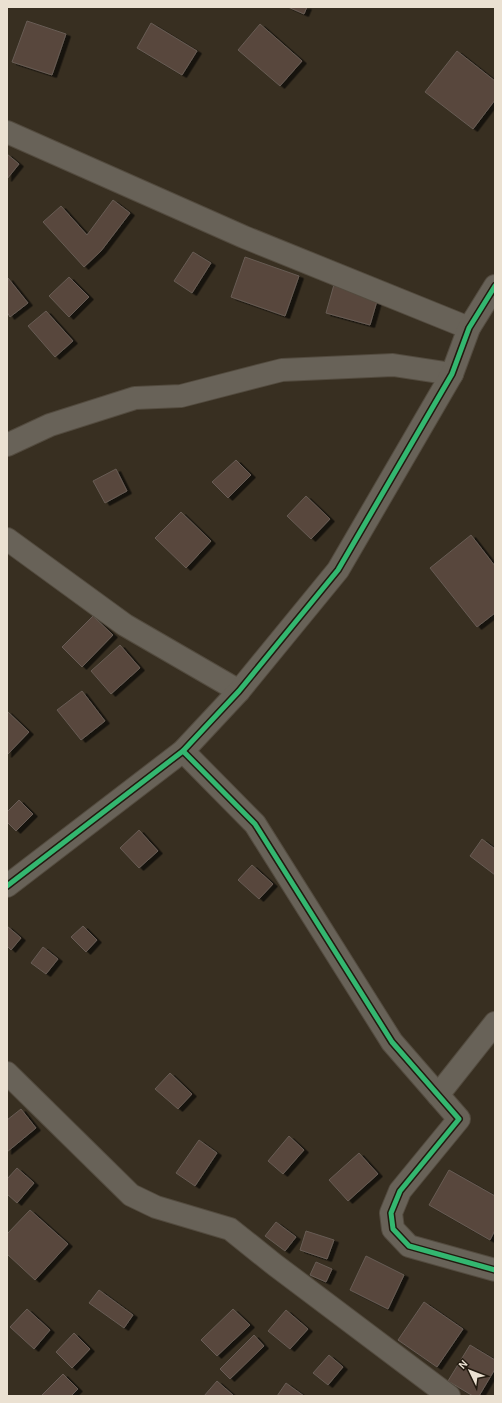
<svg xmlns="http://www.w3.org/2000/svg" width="502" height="1403" font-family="Karla,sans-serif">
<defs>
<filter id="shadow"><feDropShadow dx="4.5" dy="2.5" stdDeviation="0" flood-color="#0009"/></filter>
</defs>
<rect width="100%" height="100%" fill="#382f21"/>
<g fill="#59473c" stroke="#675c54" filter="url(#shadow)">
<polygon points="288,7 307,7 304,14"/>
<polygon points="27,21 66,34 52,75 12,62"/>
<polygon points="151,23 197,51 182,75 137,48"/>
<polygon points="260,24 302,61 280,86 238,50"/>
<polygon points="457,51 495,81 495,100 473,129 425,92"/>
<polygon points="7,154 19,164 7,179"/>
<polygon points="113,200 130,213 101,251 84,267 43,222 61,206 87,235"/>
<polygon points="193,252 211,263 192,293 174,281"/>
<polygon points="245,257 299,276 285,316 231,297"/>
<polygon points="69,277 89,297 69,317 49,296"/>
<polygon points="8,278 28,303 10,317 7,312"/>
<polygon points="335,281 379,294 370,325 326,313"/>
<polygon points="46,311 73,341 55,357 28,326"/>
<polygon points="236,460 251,475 228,498 212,482"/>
<polygon points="116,469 127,491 105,503 93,481"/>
<polygon points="306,496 330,519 311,539 287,516"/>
<polygon points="181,512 211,541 186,568 155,538"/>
<polygon points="471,535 495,566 495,613 477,627 430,568"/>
<polygon points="93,616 113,635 82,667 62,647"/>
<polygon points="120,645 140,668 111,694 91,671"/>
<polygon points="82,691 105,721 81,740 57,710"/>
<polygon points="7,711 29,732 7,755"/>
<polygon points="19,800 33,814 16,831 7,822 7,812"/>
<polygon points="139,830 158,851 139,868 120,848"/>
<polygon points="482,839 495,849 495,875 470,856"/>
<polygon points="252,865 273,884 259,899 238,880"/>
<polygon points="7,926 21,938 11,950 7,946"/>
<polygon points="83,926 97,940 86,952 71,937"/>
<polygon points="43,947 58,959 46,974 31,963"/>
<polygon points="170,1073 192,1094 178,1109 155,1089"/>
<polygon points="21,1109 36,1128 7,1152 7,1120"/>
<polygon points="289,1136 304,1150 283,1174 268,1161"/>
<polygon points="199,1140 217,1153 195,1186 176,1173"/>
<polygon points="359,1153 378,1174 348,1201 329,1180"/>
<polygon points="17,1168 34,1183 17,1203 7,1194 7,1179"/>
<polygon points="449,1170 495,1196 495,1230 490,1240 429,1205"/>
<polygon points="30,1210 68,1244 35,1280 7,1254 7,1234"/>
<polygon points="276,1222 296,1237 285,1251 265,1236"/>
<polygon points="306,1231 334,1240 327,1259 300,1250"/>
<polygon points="366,1256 404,1275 388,1309 350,1290"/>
<polygon points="316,1262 332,1269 326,1282 310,1275"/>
<polygon points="99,1290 133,1315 124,1328 89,1303"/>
<polygon points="424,1302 463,1329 437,1367 398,1340"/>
<polygon points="27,1309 50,1330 34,1349 10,1327"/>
<polygon points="233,1309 250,1325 217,1356 201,1340"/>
<polygon points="286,1310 308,1329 290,1349 268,1331"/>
<polygon points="74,1333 90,1349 72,1368 56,1352"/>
<polygon points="254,1335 264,1346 230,1379 220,1369"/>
<polygon points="470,1345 495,1360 495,1369 479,1396 473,1396 448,1381"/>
<polygon points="329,1355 343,1367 328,1385 313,1373"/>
<polygon points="63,1374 78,1389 71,1396 41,1396"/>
<polygon points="217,1381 234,1396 204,1396"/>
<polygon points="286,1383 304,1396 277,1396"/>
</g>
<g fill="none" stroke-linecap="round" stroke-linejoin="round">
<g stroke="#534b3f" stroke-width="24">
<g id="minor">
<polyline points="7,132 244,237 469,328"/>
<polyline points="7,445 50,425 135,398 181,396 282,370 393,365 452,374"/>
<polyline points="7,539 125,625 239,691"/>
<polyline points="183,751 255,824 392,1042 459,1119 400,1191 391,1213 393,1229 409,1246 495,1270"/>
<polyline points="7,886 183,751 239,691 338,570 452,374 469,328 495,286"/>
<polyline points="7,1073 131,1195 156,1207 230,1229 275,1265 449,1396"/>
<polyline points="438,1095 495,1023"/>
</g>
</g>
<use href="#minor" stroke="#686258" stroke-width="22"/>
<g stroke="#221a0f" stroke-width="8">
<g id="cycleway">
<polyline points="183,751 255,824 392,1042 459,1119 400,1191 391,1213 393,1229 409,1246 495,1270"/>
<polyline points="7,886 183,751 239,691 338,570 452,374 469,328 495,286"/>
</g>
</g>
<use href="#cycleway" stroke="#33b770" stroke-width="5"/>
</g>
<rect width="502" height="1403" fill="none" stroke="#ebe1d2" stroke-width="16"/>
<g transform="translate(470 1371) rotate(313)" stroke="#221a0f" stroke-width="3" paint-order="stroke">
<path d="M0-3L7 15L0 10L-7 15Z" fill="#ebe1d2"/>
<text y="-6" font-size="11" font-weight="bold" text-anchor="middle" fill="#ebe1d2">N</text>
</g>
</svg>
